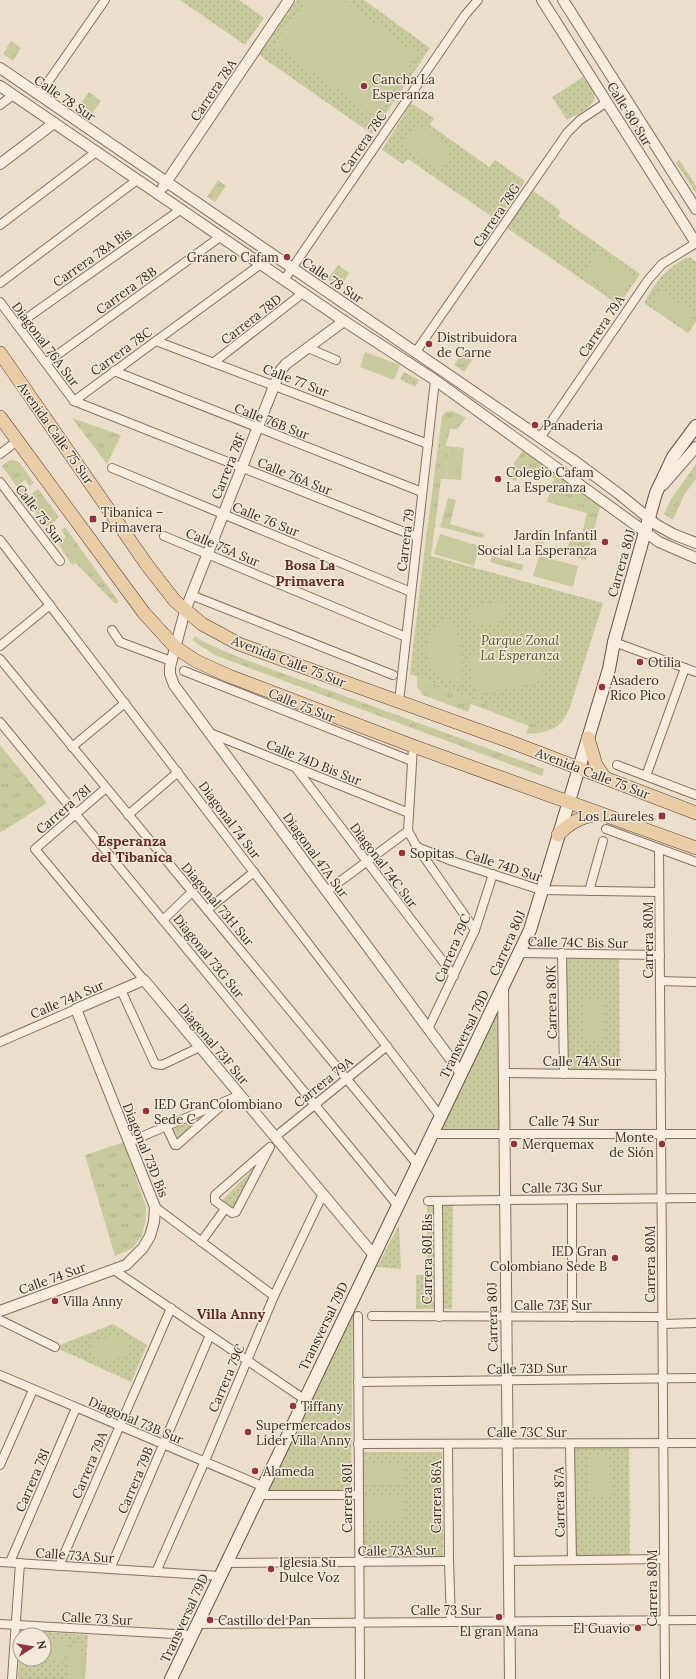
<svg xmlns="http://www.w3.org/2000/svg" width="696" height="1679" font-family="Lora,serif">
<defs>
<pattern id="grass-tufts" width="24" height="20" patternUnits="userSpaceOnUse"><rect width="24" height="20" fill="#c9c99e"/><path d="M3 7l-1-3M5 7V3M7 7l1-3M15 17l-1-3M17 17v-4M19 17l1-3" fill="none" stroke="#adad88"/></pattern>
<pattern id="park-dots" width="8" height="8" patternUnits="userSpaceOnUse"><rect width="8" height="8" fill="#c9c99e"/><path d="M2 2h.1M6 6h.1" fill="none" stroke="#adad88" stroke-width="1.8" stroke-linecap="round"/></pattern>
</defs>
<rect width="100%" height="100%" fill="#ebdeca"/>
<g fill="url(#grass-tufts)">
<polygon points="11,41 21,48 13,61 3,54"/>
<polygon points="89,92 101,101 91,115 79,106"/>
<polygon points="218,180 226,186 215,202 207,197"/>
<polygon points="338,265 349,273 340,288 328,279"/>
<polygon points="464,349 474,357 464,372 454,365"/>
<polygon points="452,411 466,418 457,429 450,429 446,446 449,446 446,479 441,479 431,556 424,554 442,416 446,412"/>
<polygon points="72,418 121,435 107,464"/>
<polygon points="523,451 600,507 586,560 566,554 571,535 581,538 587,513 547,502 554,478 520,469 516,481 510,479 515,461"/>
<polygon points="13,460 19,462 34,483 30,486 25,480 17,487 2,466 8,461"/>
<polygon points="696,464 696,479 684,495 673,520 664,514 671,499"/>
<polygon points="23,488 29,496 38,489 59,517 50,525 55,532 52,534 19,491"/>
<polygon points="448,498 456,500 450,524 484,534 483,538 440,527"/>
<polygon points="65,527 119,602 115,604 76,563 72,565 58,543 66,537 61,530"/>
<path d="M542 530 546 532V535L543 546 539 547 536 545C535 540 537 533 542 530Z"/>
<polygon points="492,556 523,565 522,571 490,562"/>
<polygon points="195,636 204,642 238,657 544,769 542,776 236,663 215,655 192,640"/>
<polygon points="417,677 550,730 539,733 526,734 529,726 471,704 468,712 423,695 417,687"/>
<polygon points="0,745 47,803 0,833"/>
<polygon points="124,1142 146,1207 145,1223 142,1236 133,1248 115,1256 85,1155"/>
</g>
<g fill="url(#park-dots)">
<polygon points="180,0 239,0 264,18 245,45"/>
<polygon points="297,0 307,0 275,45 416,55 342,0 364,0 430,48 372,134 259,55"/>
<path d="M583 77C586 82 592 87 594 93 598 106 576 115 567 120L552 97Z"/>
<polygon points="411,103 434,118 430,125 489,167 495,160 525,181 498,221 408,159 403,164 382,150"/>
<polygon points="679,159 696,186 696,193 676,163"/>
<polygon points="532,190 561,211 558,216 640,274 619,305 507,228"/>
<path d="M685 258H691L696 262V322L688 333 644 303C658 279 661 274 685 258Z"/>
<polygon points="404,372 419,380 415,387 400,379"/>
<path d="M424 554 603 603 570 707C565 718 561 726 550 730L410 674Z"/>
<polygon points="619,955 620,1071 566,1071 566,956"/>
<polygon points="498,1008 500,1131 441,1130"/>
<polygon points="200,1118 178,1138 172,1129"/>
<polygon points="254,1168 233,1209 221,1201"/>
<polygon points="427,1204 453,1205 452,1309 416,1309 416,1275 427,1275"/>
<polygon points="399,1225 401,1269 377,1267"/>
<polygon points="353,1310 351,1491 267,1491"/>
<polygon points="113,1324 147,1345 131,1382 55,1347"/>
<polygon points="574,1447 629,1447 630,1556 575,1556"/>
<polygon points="363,1452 442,1452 443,1558 363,1558"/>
<polygon points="21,1630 88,1635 85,1679 18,1679 20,1648 20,1659 44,1659 44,1635 21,1635"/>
</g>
<g fill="#c9c99e">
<polygon points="307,0 342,0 416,55 376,117 275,45"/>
<polygon points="417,124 453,149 439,170 403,144"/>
<polygon points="598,251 635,276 621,298 583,274"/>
<polygon points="661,291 696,313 686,328 652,306"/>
<polygon points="365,352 400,365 394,380 360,367"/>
<polygon points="449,446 464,448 461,480 446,479"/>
<polygon points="440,534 479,546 474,566 434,554"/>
<polygon points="539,556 578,566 573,587 533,576"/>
<path d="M497 602C507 604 512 616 500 621 497 623 491 623 488 624 484 625 479 627 475 625 472 623 471 620 469 617L470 611 474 607Z"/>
<path d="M452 618 461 643 462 684C454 681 441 678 435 671 417 650 429 625 452 618Z"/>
<polygon points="536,642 544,681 476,695 468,656"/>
<polygon points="583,1001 604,1001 605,1042 584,1042"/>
<polygon points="126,1334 130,1355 95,1363 90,1342"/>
<polygon points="588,1454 610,1454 611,1497 588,1497"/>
<rect x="364" y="1463" width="39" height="21"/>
<rect x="365" y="1497" width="40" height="21"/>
<polygon points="44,1640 67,1641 65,1662 25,1659 44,1659"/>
<path d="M76 1643 79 1644C85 1653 83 1669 80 1679H69L67 1676 69 1649Z"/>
</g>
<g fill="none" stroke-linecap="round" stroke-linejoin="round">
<g stroke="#877060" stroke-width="10">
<g id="minor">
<polyline points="39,95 105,0"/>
<polyline points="0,105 13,95"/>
<polyline points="0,225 96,152"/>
<polyline points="284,280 465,15 478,0"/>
<polyline points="0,283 137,180"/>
<polyline points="0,302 74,401"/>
<polyline points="17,325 180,210"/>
<polyline points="156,341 428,444"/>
<polyline points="308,348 336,360"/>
<polyline points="415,353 567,133 580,120 607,102"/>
<polyline points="46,363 220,237"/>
<polyline points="213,363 303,293"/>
<polyline points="114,371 422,492"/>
<polyline points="74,401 417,537"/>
<polyline points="74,401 261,264"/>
<polyline points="540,438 648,280 662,264 696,243"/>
<polyline points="0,454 17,441"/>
<polyline points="112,468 411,592"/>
<polyline points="0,482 60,561"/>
<polyline points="164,536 406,637"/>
<polyline points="0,540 440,1116"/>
<polyline points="191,595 393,675"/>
<polyline points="112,630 120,642 171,661"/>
<polyline points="614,642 696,672"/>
<polyline points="0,646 50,605"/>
<polyline points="0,659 417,1164"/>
<polyline points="184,671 412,761"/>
<polyline points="399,702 435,380"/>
<polyline points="0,722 394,1201 397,1206"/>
<polyline points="210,733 409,813"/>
<polyline points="72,747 125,703"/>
<polyline points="617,765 696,795"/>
<polyline points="295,767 454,976"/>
<polyline points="646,776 685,668"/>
<polyline points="106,788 35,849 144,980"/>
<polyline points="128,815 178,772"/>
<polyline points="606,829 696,862"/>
<polyline points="408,831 417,847 475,930"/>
<polyline points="417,847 452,861 541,890 659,892"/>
<polyline points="659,849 665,1679"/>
<polyline points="327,891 408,831 413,746"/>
<polyline points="589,891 603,841"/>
<polyline points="207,910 254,872"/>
<polyline points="163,920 192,892"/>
<polyline points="519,953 660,955"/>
<polyline points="562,953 564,1074"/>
<polyline points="660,981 696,982"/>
<polyline points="121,990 155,1064 162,1065 200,1047"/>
<polyline points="428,1029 475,930 493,874"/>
<polyline points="0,1042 76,1009"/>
<polyline points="504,1073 661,1075"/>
<polyline points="166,1126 175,1145 177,1145 222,1105"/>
<polyline points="431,1134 696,1134"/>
<polyline points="275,1137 387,1046"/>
<polyline points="129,1142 240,1095"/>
<polygon points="270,1147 236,1212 232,1213 215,1201 215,1195"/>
<polyline points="572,1199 572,1317"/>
<polyline points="428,1201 696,1198"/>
<polyline points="438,1201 439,1317"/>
<polyline points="155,1207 274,1296"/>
<polyline points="201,1242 225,1209"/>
<polyline points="114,1270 304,1399"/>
<polyline points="358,1316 360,1679"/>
<polyline points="372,1316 662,1317"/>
<polyline points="0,1320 55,1347"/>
<polyline points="663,1324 696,1323"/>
<polyline points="0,1375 262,1486"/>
<polyline points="358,1382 696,1378"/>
<polyline points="358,1444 696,1443"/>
<polyline points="448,1444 449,1561 451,1622"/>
<polyline points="570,1444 572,1560"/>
<polyline points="0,1465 33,1390"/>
<polyline points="258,1495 359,1495"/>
<polyline points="509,1561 664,1559"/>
<polyline points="0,1562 220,1576"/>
<polyline points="10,1562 76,1408"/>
<polyline points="226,1563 449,1561"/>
<polyline points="59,1566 171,1308"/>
<polyline points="110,1569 210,1335"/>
<polyline points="156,1572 205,1461 274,1296 323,1194"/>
<polyline points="0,1624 192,1635"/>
<polyline points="197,1624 696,1620"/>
<polyline points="12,1679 20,1563"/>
</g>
</g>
<g stroke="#877060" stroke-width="12">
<g id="tertiary">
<polyline points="542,0 696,243"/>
<polyline points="563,0 696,209"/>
<polyline points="0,68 576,462 619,494 657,525 673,534 696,543"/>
<polyline points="0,86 344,321 435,380 659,542 696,558"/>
<polyline points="0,164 54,123"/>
<polyline points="163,187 289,0"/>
<polyline points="344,321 286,364 280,371 185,611 170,667 170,674 174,685 461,1073"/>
<polyline points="663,485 696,447"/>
<polyline points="503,987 510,1679"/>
<polyline points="0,1311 126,1265 143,1248 150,1236 154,1222 155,1207 76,1009 144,980 373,1254"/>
</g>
</g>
<g stroke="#695143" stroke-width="14">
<polyline id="secondary" points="171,1679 530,930 609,669 614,642 656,493 673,457 696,426"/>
</g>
<g stroke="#553f33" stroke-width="14">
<g id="primary">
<polyline points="0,353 147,565 175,601 202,624 239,644 511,742 696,813"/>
<polyline points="0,417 144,613 175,647 196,661 229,676 413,746 696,848"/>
<polyline points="588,738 596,765 605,778"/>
<path d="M558 835C570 822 584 815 601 814"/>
</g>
</g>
<use href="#minor" stroke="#f7ecdd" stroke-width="8"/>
<use href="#tertiary" stroke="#f7ecdd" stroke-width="10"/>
<use href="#secondary" stroke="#f7ecdd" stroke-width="12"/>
<use href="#primary" stroke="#eacda6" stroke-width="13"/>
</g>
<g fill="#913440" stroke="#f3e9d9" stroke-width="1.5">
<circle cx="364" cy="86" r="4"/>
<circle cx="287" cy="257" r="4"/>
<circle cx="429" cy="344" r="4"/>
<circle cx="535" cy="425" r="4"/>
<circle cx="498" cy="479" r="4"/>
<rect x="89" y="515" width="8" height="8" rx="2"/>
<circle cx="605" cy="542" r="4"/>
<circle cx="640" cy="662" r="4"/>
<circle cx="602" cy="687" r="4"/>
<rect x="658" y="812" width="8" height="8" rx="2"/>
<circle cx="402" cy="853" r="4"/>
<circle cx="146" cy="1111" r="4"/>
<circle cx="514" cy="1144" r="4"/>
<circle cx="662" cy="1144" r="4"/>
<circle cx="615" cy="1258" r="4"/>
<circle cx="55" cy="1301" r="4"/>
<circle cx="293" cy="1406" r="4"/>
<circle cx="248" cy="1432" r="4"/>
<circle cx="255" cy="1471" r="4"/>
<circle cx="271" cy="1569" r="4"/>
<circle cx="499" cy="1617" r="4"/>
<circle cx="210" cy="1620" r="4"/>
<circle cx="638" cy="1628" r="4"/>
</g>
<g text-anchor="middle" stroke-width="3" stroke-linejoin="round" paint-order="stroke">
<g font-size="13" fill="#382a22" stroke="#f3e9d9" text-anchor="start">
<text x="372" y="84">Cancha La<tspan x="372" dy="15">Esperanza</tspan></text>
<text x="279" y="262" text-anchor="end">Granero Cafam</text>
<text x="437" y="342">Distribuidora<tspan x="437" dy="15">de Carne</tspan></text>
<text x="543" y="430">Panadería</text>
<text x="506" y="477">Colegio Cafam<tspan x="506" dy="15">La Esperanza</tspan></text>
<text x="101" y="517">Tibanica –<tspan x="101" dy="15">Primavera</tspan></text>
<text x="597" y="540" text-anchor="end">Jardín Infantil<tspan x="597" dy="15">Social La Esperanza</tspan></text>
<text x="648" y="667">Otilia</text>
<text x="610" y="685">Asadero<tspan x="610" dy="15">Rico Pico</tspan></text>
<text x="654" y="821" text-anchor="end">Los Laureles</text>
<text x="410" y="858">Sopitas</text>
<text x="154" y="1109">IED GranColombiano<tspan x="154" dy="15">Sede C</tspan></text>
<text x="654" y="1142" text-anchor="end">Monte<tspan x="654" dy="15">de Sión</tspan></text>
<text x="522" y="1149">Merquemax</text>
<text x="607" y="1256" text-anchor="end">IED Gran<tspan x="607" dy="15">Colombiano Sede B</tspan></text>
<text x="63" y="1306">Villa Anny</text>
<text x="301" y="1411">Tiffany</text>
<text x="256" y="1430">Supermercados<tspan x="256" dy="15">Líder Villa Anny</tspan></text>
<text x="263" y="1476">Alameda</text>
<text x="279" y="1567">Iglesia Su<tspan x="279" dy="15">Dulce Voz</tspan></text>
<text x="218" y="1625">Castillo del Pan</text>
<text x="630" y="1633" text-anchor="end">El Guavio</text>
<text x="499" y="1636" text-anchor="middle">El gran Mana</text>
</g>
<g font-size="13" fill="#382a22" stroke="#f3e9d9">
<text transform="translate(213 90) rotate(-56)" y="5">Carrera 78A</text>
<text transform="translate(65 98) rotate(34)" y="5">Calle 78 Sur</text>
<text transform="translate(630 114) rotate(58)" y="5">Calle 80 Sur</text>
<text transform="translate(363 142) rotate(-56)" y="5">Carrera 78C</text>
<text transform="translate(496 215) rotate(-56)" y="5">Carrera 78G</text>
<text transform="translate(92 257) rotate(-35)" y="5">Carrera 78A Bis</text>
<text transform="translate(333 280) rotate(34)" y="5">Calle 78 Sur</text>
<text transform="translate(126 290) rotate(-36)" y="5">Carrera 78B</text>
<text transform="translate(251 319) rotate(-38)" y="5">Carrera 78D</text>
<text transform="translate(601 326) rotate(-56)" y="5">Carrera 79A</text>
<text transform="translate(46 344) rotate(53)" y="5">Diagonal 76A Sur</text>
<text transform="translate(121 351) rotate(-36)" y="5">Carrera 78C</text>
<text transform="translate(296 380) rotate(21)" y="5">Calle 77 Sur</text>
<text transform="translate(272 421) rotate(21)" y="5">Calle 76B Sur</text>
<text transform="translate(56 433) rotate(55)" y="5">Avenida Calle 75 Sur</text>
<text transform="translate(228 466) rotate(-68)" y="5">Carrera 78F</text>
<text transform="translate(295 476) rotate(22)" y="5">Calle 76A Sur</text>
<text transform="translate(40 514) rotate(53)" y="5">Calle 75 Sur</text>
<text transform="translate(266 519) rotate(22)" y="5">Calle 76 Sur</text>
<text transform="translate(405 540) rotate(-83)" y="5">Carrera 79</text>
<text transform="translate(223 547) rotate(23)" y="5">Calle 75A Sur</text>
<text transform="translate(621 563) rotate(-74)" y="5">Carrera 80J</text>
<text transform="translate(289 661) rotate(21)" y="5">Avenida Calle 75 Sur</text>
<text transform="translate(302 705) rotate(22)" y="5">Calle 75 Sur</text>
<text transform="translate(314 762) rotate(22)" y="5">Calle 74D Bis Sur</text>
<text transform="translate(593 773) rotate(21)" y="5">Avenida Calle 75 Sur</text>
<text transform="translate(63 809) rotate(-41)" y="5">Carrera 78I</text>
<text transform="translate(230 820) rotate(53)" y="5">Diagonal 74 Sur</text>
<text transform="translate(316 855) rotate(54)" y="5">Diagonal 47A Sur</text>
<text transform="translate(384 865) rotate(53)" y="5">Diagonal 74C Sur</text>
<text transform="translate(504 865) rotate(18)" y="5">Calle 74D Sur</text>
<text transform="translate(218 904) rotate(50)" y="5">Diagonal 73H Sur</text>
<text transform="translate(648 940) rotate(-90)" y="5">Carrera 80M</text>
<text transform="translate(578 942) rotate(1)" y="5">Calle 74C Bis Sur</text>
<text transform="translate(507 943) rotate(-66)" y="5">Carrera 80J</text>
<text transform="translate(452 948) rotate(-67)" y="5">Carrera 79C</text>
<text transform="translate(209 956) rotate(51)" y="5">Diagonal 73G Sur</text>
<text transform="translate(67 999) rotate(-23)" y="5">Calle 74A Sur</text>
<text transform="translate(551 1002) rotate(-91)" y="5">Carrera 80K</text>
<text transform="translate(464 1034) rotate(-64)" y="5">Transversal 79D</text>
<text transform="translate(214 1044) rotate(50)" y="5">Diagonal 73F Sur</text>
<text x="582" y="1066">Calle 74A Sur</text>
<text transform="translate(323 1082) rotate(-39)" y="5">Carrera 79A</text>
<text x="564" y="1126">Calle 74 Sur</text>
<text transform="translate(146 1150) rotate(68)" y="5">Diagonal 73D Bis</text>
<text transform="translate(562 1187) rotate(-1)" y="5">Calle 73G Sur</text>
<text transform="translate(427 1259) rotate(-90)" y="5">Carrera 80I Bis</text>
<text transform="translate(650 1264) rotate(-90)" y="5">Carrera 80M</text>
<text transform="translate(52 1278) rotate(-20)" y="5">Calle 74 Sur</text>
<text x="553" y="1310">Calle 73F Sur</text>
<text transform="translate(492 1317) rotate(-91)" y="5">Carrera 80J</text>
<text transform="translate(323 1326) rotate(-64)" y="5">Transversal 79D</text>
<text transform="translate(527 1368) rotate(-1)" y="5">Calle 73D Sur</text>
<text transform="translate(226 1378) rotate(-67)" y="5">Carrera 79C</text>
<text transform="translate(136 1420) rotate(23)" y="5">Diagonal 73B Sur</text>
<text x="527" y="1437">Calle 73C Sur</text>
<text transform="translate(89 1465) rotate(-67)" y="5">Carrera 79A</text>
<text transform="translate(32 1480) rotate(-67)" y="5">Carrera 78I</text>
<text transform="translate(135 1480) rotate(-67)" y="5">Carrera 79B</text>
<text transform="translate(436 1497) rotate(-90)" y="5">Carrera 86A</text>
<text transform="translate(347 1498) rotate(-90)" y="5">Carrera 80I</text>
<text transform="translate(559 1502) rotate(-91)" y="5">Carrera 87A</text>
<text transform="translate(397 1550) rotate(-1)" y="5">Calle 73A Sur</text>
<text transform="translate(75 1555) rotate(4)" y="5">Calle 73A Sur</text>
<text transform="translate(652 1588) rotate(-90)" y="5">Carrera 80M</text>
<text x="446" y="1615">Calle 73 Sur</text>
<text transform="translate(97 1618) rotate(3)" y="5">Calle 73 Sur</text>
<text transform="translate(184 1618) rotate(-65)" y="5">Transversal 79D</text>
</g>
<g font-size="13" font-style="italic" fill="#4d532a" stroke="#f3e9d9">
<text x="520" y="645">Parque Zonal<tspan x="520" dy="15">La Esperanza</tspan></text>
</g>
<g font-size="14" font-weight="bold" fill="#612b25" stroke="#f3e9d9">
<text x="310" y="570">Bosa La<tspan x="310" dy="16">Primavera</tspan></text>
<text x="132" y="846">Esperanza<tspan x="132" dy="16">del Tibaníca</tspan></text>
<text x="231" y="1319">Villa Anny</text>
</g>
</g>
<g transform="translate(32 1647) rotate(78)"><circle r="19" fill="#f3e9d9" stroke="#a89d90"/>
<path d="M0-3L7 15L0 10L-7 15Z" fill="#913440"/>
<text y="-6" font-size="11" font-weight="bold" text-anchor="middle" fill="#382a22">N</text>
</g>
</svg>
